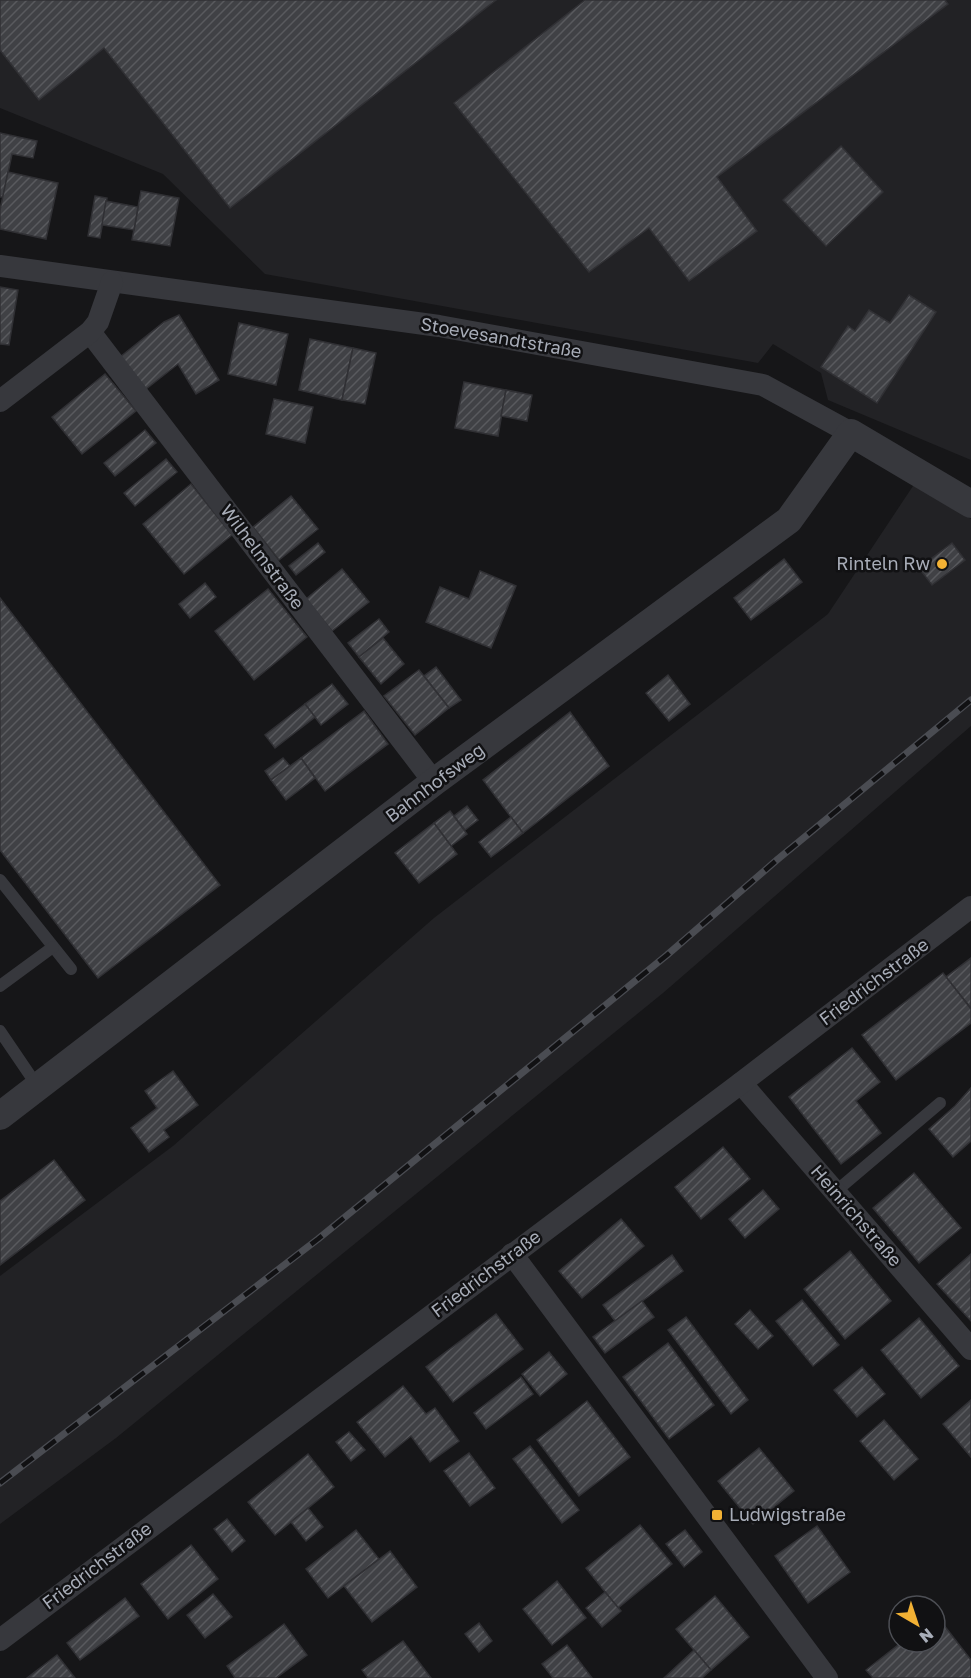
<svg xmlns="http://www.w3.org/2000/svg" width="971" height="1678" font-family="'Golos Text',sans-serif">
<defs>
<pattern id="building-hatch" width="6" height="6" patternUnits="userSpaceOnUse" patternTransform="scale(1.5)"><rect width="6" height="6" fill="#404145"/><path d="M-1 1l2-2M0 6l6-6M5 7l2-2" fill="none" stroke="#595a5e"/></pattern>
</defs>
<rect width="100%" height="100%" fill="#161618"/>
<g fill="#222225">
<polygon points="0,0 971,0 971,460 828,400 821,373 773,344 758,363 265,274 163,174 0,108"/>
<polygon points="915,483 971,519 971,726 663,993 116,1438 0,1524 0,1276 173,1146 434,918 828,614"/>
</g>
<g fill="url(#building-hatch)" stroke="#303034" stroke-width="1.5">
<polygon points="0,0 496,0 230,208 104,48 39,100 0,50"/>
<polygon points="585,0 945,0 948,4 717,177 757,231 689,281 649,228 589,272 454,103"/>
<polygon points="0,133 37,141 33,158 12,154 3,197 0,197"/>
<polygon points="841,146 883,192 826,246 783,200"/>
<polygon points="8,172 58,183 46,239 0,229 0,210"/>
<polygon points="141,191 179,198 170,246 132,240"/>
<polygon points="95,196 107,198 100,238 88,236"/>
<polygon points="106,201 138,207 134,230 102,225"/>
<polygon points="0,287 18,290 9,345 0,344"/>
<polygon points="909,295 936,312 877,403 821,367 848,326 855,331 869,310 890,323"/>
<polygon points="179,315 219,380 196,394 178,364 146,389 120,357 164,322"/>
<polygon points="239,323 288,334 276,385 228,374"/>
<polygon points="310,339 353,348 342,400 299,390"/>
<polygon points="353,348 376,353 365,404 342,400"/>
<polygon points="105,374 136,411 82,454 52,417"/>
<polygon points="464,382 506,390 498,436 455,428"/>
<polygon points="506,390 532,395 527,421 501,416"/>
<polygon points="274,399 313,407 305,443 266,434"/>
<polygon points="145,430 156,443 115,476 104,463"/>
<polygon points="166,459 177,472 135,506 124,493"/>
<polygon points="191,484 232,535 184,574 143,524"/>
<polygon points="291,496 318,529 279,560 253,527"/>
<polygon points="318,543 325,552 296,575 289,566"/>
<polygon points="952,543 965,560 932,585 919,568"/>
<polygon points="784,559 802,582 751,620 734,598"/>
<polygon points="342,569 369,602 332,631 306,599"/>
<polygon points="480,571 516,586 491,648 426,622 440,587 469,599"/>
<polygon points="205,583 216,597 190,618 179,604"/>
<polygon points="268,589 307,637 254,680 215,631"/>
<polygon points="0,598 220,885 98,978 0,850"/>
<polygon points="379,619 389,632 359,657 348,643"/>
<polygon points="383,638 404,664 381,684 359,657"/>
<polygon points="436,667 461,700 449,708 424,676"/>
<polygon points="419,670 449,708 415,735 384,696"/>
<polygon points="668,675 690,704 669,721 646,693"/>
<polygon points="332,684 348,704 321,725 305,704"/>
<polygon points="305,704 315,717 275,748 265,735"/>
<polygon points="364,711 388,744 325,791 301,758"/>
<polygon points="570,712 609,766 523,833 483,780"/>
<polygon points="283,758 290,766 271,780 265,771"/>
<polygon points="301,758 315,778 286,800 271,780"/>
<polygon points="467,806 478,820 465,830 454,816"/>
<polygon points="450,811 467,834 451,846 434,823"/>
<polygon points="511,817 523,833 491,857 479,842"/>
<polygon points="434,823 457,854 419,883 395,853"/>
<polygon points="971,958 971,1007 970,1007 946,977"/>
<polygon points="943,973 971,1009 971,1023 896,1080 862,1035"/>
<polygon points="852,1048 880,1082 856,1101 881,1133 841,1164 789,1097"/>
<polygon points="173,1071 198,1105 164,1130 169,1137 149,1152 131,1128 157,1108 145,1091"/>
<polygon points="971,1088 971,1141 953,1157 929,1129 955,1106"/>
<polygon points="723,1147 750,1179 701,1219 675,1187"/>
<polygon points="54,1160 85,1200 0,1265 0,1201"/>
<polygon points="914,1173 961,1228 919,1263 873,1208"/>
<polygon points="763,1190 779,1209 745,1238 729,1219"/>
<polygon points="621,1219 644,1246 582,1298 559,1271"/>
<polygon points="850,1251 891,1301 845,1339 804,1289"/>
<polygon points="971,1254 971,1321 937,1284"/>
<polygon points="672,1255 683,1271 615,1321 603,1305"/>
<polygon points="802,1300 839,1345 813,1366 776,1321"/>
<polygon points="642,1301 654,1317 605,1353 593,1337"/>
<polygon points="750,1310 773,1336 758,1349 735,1324"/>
<polygon points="496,1314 523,1349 453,1402 426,1367"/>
<polygon points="686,1317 748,1400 731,1414 668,1330"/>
<polygon points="919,1318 959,1366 921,1398 881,1350"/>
<polygon points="668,1343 714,1405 669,1439 623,1377"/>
<polygon points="549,1352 567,1374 540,1396 522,1374"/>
<polygon points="862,1367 885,1394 857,1417 834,1390"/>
<polygon points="521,1377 533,1394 486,1429 474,1413"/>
<polygon points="403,1386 426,1414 435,1408 459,1441 430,1462 411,1436 385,1457 357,1422"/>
<polygon points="971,1400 971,1457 943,1424"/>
<polygon points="587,1401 630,1457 579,1496 537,1440"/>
<polygon points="884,1420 918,1459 894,1480 860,1441"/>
<polygon points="349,1432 365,1450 351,1461 336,1442"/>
<polygon points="530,1446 579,1510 562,1523 513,1459"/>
<polygon points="759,1448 794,1491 753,1524 718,1481"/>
<polygon points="469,1453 495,1488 470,1506 444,1471"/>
<polygon points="308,1454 334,1487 275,1535 248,1502"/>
<polygon points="308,1508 323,1527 306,1541 291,1522"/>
<polygon points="227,1519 245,1541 232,1552 214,1529"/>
<polygon points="640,1525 672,1564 618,1608 586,1568"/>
<polygon points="817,1526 850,1572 808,1603 775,1556"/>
<polygon points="356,1530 379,1559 328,1598 306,1569"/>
<polygon points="685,1530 702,1552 684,1567 666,1544"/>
<polygon points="191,1545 218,1579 168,1619 141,1584"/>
<polygon points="390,1551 417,1587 372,1622 344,1586"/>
<polygon points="557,1581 586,1618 552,1645 523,1609"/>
<polygon points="605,1592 621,1611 602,1627 586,1608"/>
<polygon points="213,1594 232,1617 205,1638 187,1615"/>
<polygon points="715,1596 749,1637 711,1670 676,1629"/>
<polygon points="125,1598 139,1616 80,1660 67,1643"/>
<polygon points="936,1615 971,1660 971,1678 873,1678 866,1670 902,1642 935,1642"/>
<polygon points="479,1623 492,1641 479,1652 465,1634"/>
<polygon points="284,1624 307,1655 276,1678 235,1678 227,1666"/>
<polygon points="403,1641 431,1678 368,1678 362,1670"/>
<polygon points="567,1645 592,1678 553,1678 542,1664"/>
<polygon points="694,1650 711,1670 702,1678 664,1678"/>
<polygon points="57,1655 75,1678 27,1678"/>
</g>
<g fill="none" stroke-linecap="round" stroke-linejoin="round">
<g stroke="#37383d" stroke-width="12">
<polyline points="0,880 71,969"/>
<polyline points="0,986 53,947"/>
<polyline points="0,1031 38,1087"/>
<polyline points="835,1192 940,1103"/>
</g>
<g stroke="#37383d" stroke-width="22">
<polyline points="0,266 439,326 763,385 851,433"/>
<polyline points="90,332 434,782"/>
<polyline points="0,401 90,332 98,322 112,282"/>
<polyline points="741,1083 971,1349"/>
<polyline points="512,1254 827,1678"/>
<polyline points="0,1640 741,1083 971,907"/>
</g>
<polyline stroke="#37383d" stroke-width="28" points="0,1116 434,782 789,520 851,433 971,504"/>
<g stroke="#4a4c52" stroke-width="7">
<polyline id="rail" points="0,1483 318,1239 667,955 778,859 971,700"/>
</g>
<use href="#rail" stroke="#111113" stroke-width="4.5" stroke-dasharray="14" stroke-linecap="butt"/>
</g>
<g fill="#f2b134" stroke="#111113" stroke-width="2">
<circle cx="942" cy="564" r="6"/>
<rect x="711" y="1509" width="12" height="12" rx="3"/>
</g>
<g text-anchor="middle" stroke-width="5" stroke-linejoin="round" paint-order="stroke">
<g font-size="18" fill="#a8adb8" stroke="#111113">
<text transform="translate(501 338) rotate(10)" y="6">Stoevesandtstraße</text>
<text transform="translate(262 557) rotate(53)" y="6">Wilhelmstraße</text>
<text transform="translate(435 783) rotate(-37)" y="6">Bahnhofsweg</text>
<text transform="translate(874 982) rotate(-37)" y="6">Friedrichstraße</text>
<text transform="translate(856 1216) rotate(49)" y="6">Heinrichstraße</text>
<text transform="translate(486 1274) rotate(-37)" y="6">Friedrichstraße</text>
<text transform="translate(97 1566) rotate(-37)" y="6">Friedrichstraße</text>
</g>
<g font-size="18" fill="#a8adb8" stroke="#111113" text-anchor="end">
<text x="930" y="570">Rinteln Rw</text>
<text x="729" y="1521" text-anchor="start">Ludwigstraße</text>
</g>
</g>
<g transform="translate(917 1624) rotate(141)"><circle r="28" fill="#111113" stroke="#4d4f55" stroke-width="1.5"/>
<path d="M0-4.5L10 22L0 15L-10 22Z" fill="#f2b134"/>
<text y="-9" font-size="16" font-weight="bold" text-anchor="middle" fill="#a8adb8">N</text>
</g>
</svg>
